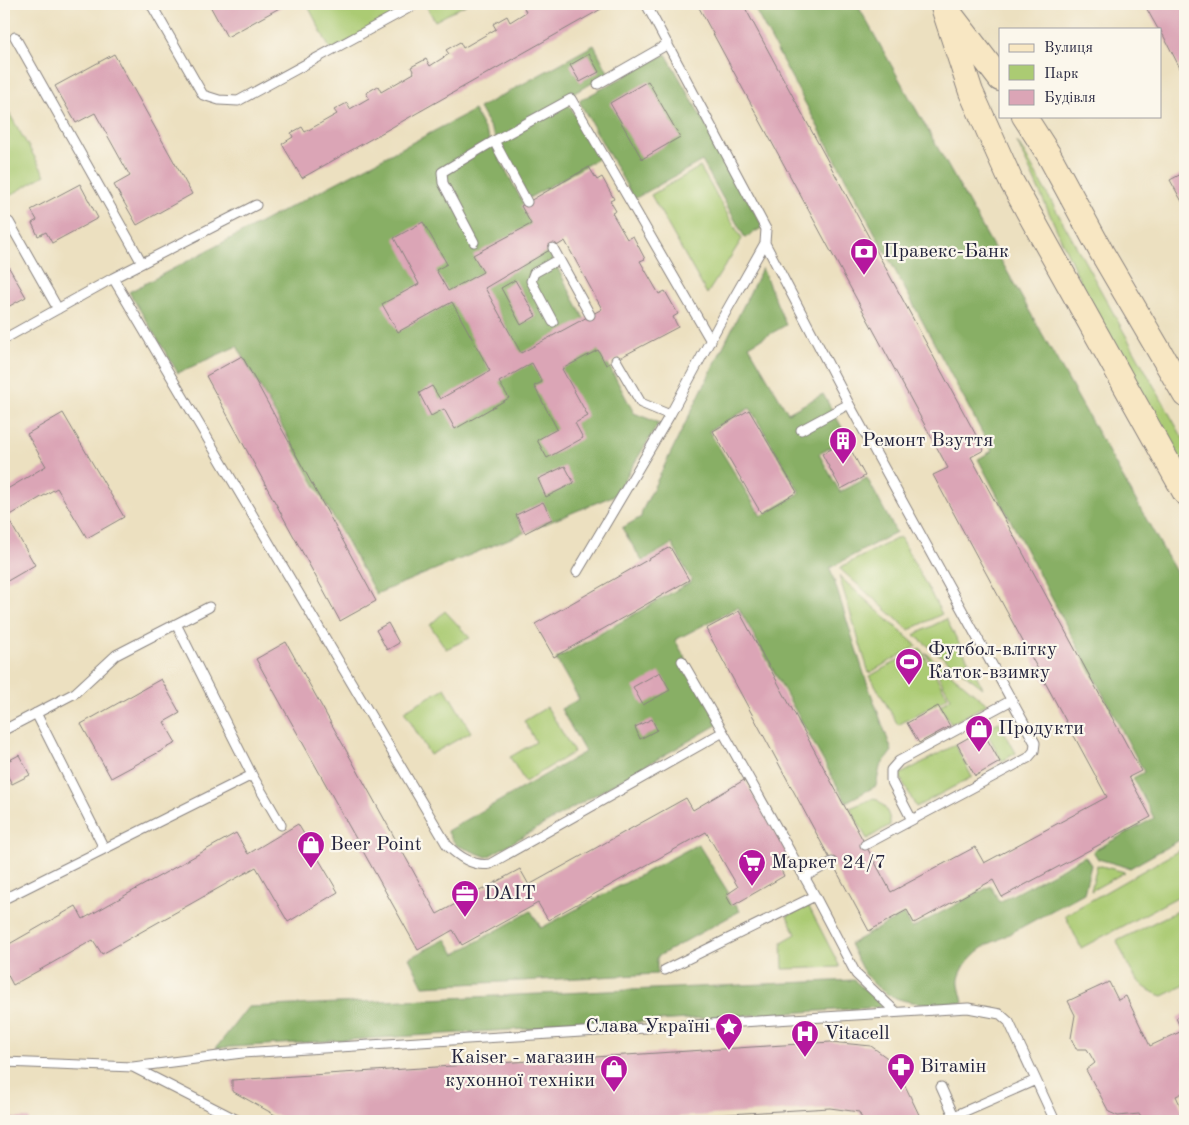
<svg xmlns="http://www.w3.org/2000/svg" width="1189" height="1125" font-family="'Old Standard TT',serif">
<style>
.green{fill:#abcb73;stroke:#667657}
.forest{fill:#88af65;stroke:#556850;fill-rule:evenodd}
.building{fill:#dba5b6;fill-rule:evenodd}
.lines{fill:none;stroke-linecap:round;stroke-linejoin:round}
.service-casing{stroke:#87817e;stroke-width:11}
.secondary-casing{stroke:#87817e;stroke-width:26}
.service{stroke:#fff;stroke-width:9}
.secondary{stroke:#f8e7c3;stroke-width:24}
.labels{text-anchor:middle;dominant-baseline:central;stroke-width:4.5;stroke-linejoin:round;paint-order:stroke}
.poi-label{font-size:20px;fill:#22223b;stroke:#fbf7ec;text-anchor:start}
</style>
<rect width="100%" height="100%" fill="#fbf7ec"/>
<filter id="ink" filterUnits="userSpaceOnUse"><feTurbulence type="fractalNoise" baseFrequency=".02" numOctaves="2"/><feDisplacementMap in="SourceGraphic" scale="10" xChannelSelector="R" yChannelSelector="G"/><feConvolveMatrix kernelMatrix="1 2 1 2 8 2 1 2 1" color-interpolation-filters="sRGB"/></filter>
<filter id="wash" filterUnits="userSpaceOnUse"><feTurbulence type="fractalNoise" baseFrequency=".0096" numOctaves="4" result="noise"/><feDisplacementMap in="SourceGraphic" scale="20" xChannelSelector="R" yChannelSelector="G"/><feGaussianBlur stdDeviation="1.12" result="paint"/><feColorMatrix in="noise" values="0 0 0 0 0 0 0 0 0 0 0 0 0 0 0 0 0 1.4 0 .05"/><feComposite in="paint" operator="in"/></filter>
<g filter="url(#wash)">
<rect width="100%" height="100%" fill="#ece0c0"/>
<path class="green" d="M 307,4 L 416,4 L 331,51 Z
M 425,4 L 467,4 L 435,21 Z
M 9,113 L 45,175 L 4,199 L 4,115 Z
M 1017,142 L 1025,154 L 1185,442 L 1185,469 L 1085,292 Z
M 700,167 L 742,239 L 707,294 L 651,195 Z
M 900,537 L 942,614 L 909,630 L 839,568 Z
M 839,576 L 917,646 L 869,673 Z
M 445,611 L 470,638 L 446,649 L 430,625 Z
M 946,619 L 983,688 L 914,635 Z
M 920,648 L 948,697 L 898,725 L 870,676 Z
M 925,652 L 987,704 L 951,724 L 940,705 L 951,698 Z
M 445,688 L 471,732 L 430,755 L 404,711 Z
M 547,707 L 574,752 L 525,782 L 510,757 L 536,742 L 524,721 Z
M 999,722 L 1016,753 L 1002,761 L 985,729 Z
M 955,745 L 972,777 L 916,807 L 899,775 Z
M 874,798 C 883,802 891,815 890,825 L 867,839 L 850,808 Z
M 1185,847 L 1185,893 L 1081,948 L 1065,915 Z
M 1097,865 L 1125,872 L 1091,891 Z
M 808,905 L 840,967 L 783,969 L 782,942 L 796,934 L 787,916 Z
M 1185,907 L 1185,985 L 1163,996 C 1134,988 1129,966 1117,941 Z"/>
<path class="forest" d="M 752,4 L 857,4 L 1185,588 L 1185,837 L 1130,868 L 1098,859 L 1093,851 L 1154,818 L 1133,778 L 1144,772 L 978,459 L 992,451 Z
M 594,45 L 609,74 L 565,98 L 599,158 L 529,198 L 479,108 Z
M 666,54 L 763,227 L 745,238 L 702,161 L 634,199 L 579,101 Z
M 474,110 L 634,413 L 659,423 L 615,495 L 376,594 L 237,346 L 178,373 L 129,292 Z
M 762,268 L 786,325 L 749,346 L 788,413 L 823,394 L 848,438 L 819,454 L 840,492 L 867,478 L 896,532 L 830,568 L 865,677 L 892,751 L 880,767 L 876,786 L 846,802 L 738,607 L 675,640 L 722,722 L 487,857 L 456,845 L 447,831 L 585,752 L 561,709 L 579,699 L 556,659 L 692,581 L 672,544 L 642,561 L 622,528 L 641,517 L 642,511 ZM 750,408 L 800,493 L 761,516 L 709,431 Z
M 698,844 L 740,911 L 657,957 L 657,974 L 423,986 L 409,958 L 446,939 L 455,954 L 531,911 L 541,928 Z
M 1085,856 L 1091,865 L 1084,893 L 998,940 C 981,946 964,960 959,979 C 958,986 962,996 963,1003 C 925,1003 892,1009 866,975 C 859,966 855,953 850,944 L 904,914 L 912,928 L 991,886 L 999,902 Z
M 854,980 L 884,1007 L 216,1048 L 248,1007 Z"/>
<g id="blocks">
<path class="building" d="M 209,4 L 282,4 L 283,6 L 227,37 Z
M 532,4 L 539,6 L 543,4 L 610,4 L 302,178 L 282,144 L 293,137 L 291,133 L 302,127 L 305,132 L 337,114 L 334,110 L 347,103 L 350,109 L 369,98 L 366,93 L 378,86 L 381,92 L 414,73 L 411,67 L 426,59 L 430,66 L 449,54 L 446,50 L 460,42 L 463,48 L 496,29 L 493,24 L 507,16 L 510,22 L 526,12 L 524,8 Z
M 697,4 L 743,4 L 984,450 L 971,457 L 1141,771 L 1129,777 L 1151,817 L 1002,897 L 993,880 L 914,923 L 907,910 L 869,931 L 706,629 L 739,611 L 891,892 L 975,847 L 984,863 L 1107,797 L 933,475 L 948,468 Z
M 1144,4 L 1185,4 L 1185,78 L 1160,29 L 1158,29 Z
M 114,54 L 192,194 L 137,225 L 114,185 L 130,176 L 95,113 L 76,123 L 55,86 Z
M 589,54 L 599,72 L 580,82 L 570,65 Z
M 648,81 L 680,137 L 642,159 L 610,103 Z
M 589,167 L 597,180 L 602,177 L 614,199 L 610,201 L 616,211 L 612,213 L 627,239 L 633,236 L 645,259 L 640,261 L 659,294 L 665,291 L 678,314 L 673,317 L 678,327 L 606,365 L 598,350 L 562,369 L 588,416 L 575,423 L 583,438 L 547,458 L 537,440 L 557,429 L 534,386 L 542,382 L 532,363 L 499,382 L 509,398 L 455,429 L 444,409 L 431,416 L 419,393 L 432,386 L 440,399 L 490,371 L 452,302 L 398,332 L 382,304 L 419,284 L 394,238 L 423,222 L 447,264 L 436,270 L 448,291 L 483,272 L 473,255 L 531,224 L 521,206 ZM 565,241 L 602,309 L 521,353 L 485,288 Z
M 1185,172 L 1185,207 L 1170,180 Z
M 80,184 L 98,218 L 52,243 L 46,232 L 38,236 L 32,223 L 37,220 L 31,210 Z
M 4,259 L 26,297 L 4,309 Z
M 515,280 L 536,316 L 521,325 L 501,288 Z
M 242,356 L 376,601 L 340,621 L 206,376 Z
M 749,410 L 797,492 L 761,513 L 713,431 Z
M 63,413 L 124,517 L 87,538 L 57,488 L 7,517 L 35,565 L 4,583 L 4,491 L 46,466 L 27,434 Z
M 846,441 L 865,476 L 841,489 L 822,454 Z
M 565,466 L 574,483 L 546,497 L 538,479 Z
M 543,502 L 552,519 L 525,533 L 516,515 Z
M 670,547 L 689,580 L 554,657 L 535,624 Z
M 388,623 L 399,643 L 387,650 L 376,630 Z
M 286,642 L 437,914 L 520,869 L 529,885 L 686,798 L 693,810 L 744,780 L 790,857 L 778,864 L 784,876 L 732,906 L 726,895 L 738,887 L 706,832 L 548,920 L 538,903 L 462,945 L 453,930 L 418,950 L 256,659 Z
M 660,672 L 670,690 L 643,705 L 633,687 Z
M 161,679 L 180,713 L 164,722 L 176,743 L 111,778 L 81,724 Z
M 938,706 L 950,726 L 919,743 L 907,723 Z
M 652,719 L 657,730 L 640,739 L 635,727 Z
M 982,730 L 1000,762 L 975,776 L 957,744 Z
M 19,755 L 30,775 L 12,784 L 4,769 L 4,763 Z
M 298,824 L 338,892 L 288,922 L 256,867 L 102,954 L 93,940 L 13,985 L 4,968 L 4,947 L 76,906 L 83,919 L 236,833 L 248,854 Z
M 1109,982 L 1118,1000 L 1126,996 L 1150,1046 L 1182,1031 L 1176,1018 L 1185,1013 L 1185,1092 L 1176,1096 L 1185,1116 L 1185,1121 L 1143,1121 L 1139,1114 L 1118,1116 L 1109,1112 L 1100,1095 L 1086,1070 L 1095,1063 L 1087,1049 L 1076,1049 L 1071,1038 L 1075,1015 L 1068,1001 Z
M 831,1042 L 871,1046 L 890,1060 L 900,1075 L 922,1121 L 863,1121 L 859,1112 L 830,1108 L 611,1121 L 286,1121 L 232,1091 L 232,1080 Z
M 4,1118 L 29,1118 L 29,1121 L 4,1121 Z"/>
</g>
</g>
<g filter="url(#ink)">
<use href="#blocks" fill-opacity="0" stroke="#87817e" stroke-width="1"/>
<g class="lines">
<defs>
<path id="service" d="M 151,4 L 203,95 L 219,100 L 238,101 L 416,4
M 646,4 L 766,229 L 765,243 L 849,404 L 1035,743 L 1034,751 L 1028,758 L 865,845
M 15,37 L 142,263
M 598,84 L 668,44
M 527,202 L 494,141 L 571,99 L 711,341
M 9,222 L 58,309
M 474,242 L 443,183 L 442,172 L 494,141
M 553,248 L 590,315
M 113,278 L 447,845 C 459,857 473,867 490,864 L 723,732 L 815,896 L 856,974 L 895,1011
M 553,322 L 531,281 L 534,273 L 559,259
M 4,339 L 113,278 L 256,205
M 616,360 L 641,403 L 670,415
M 801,430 L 849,404
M 577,572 L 670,415 L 723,317 L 765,243
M 176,624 L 252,775
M 682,661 L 723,732
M 36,713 L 104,848
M 4,730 L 75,693 L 116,655 L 209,607
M 912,820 L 891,780 L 891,770 L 899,761 L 1012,700
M 804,877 L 832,862
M 4,899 L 252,775 L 281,825
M 665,970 L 815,896
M 4,1062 L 133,1067 L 242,1053 L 968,1008 L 1000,1014 L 1009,1022 L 1055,1121
M 133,1067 L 239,1121
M 941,1087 L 954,1116 L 1036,1080"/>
<path id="secondary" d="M 942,4 L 971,92 L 1010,179 L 1185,493
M 951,15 L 1000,79
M 1024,116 L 1049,155 L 1102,253 L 1185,395"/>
</defs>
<use href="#service" class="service-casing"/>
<use href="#secondary" class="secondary-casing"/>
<use href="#service" class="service"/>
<use href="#secondary" class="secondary"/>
</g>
</g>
<defs>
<symbol id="bank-pin" viewBox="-11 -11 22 30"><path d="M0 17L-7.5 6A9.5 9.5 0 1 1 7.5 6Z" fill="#b5179e" stroke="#fbf7ec"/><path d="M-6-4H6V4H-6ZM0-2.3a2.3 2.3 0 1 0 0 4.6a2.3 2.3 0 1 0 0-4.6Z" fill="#fff"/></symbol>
<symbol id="building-pin" viewBox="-11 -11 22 30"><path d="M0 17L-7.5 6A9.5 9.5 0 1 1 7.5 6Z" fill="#b5179e" stroke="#fbf7ec"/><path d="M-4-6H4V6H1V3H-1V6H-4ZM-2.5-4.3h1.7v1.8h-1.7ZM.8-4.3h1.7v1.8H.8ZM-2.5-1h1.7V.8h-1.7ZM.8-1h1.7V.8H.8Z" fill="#fff"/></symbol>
<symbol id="stadium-pin" viewBox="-11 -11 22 30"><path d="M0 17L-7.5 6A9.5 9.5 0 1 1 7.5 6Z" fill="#b5179e" stroke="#fbf7ec"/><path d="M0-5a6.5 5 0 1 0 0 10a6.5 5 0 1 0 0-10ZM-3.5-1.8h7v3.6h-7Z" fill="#fff"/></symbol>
<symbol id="shop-pin" viewBox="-11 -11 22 30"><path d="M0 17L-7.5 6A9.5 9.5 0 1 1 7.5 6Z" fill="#b5179e" stroke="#fbf7ec"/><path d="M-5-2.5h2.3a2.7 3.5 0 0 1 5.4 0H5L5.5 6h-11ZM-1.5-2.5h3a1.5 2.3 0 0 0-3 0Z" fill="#fff"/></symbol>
<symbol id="supermarket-pin" viewBox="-11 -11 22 30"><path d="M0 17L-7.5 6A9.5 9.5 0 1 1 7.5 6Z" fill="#b5179e" stroke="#fbf7ec"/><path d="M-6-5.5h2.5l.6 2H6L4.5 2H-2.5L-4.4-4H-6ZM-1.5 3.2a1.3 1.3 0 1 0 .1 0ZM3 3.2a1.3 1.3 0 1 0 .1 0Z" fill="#fff"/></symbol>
<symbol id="office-pin" viewBox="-11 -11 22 30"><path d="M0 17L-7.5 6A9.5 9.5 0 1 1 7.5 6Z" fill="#b5179e" stroke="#fbf7ec"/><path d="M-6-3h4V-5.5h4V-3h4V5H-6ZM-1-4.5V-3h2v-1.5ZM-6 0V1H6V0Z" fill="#fff"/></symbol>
<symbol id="sight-pin" viewBox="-11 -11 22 30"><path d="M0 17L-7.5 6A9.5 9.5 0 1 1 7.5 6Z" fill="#b5179e" stroke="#fbf7ec"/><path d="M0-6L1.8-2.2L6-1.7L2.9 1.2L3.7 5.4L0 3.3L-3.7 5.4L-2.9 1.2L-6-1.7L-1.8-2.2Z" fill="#fff"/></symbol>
<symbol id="hospital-pin" viewBox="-11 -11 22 30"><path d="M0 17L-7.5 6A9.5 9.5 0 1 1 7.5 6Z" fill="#b5179e" stroke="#fbf7ec"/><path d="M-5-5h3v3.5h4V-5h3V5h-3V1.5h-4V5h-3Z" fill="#fff"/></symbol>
<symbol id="pharmacy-pin" viewBox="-11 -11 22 30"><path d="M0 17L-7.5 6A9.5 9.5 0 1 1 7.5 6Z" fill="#b5179e" stroke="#fbf7ec"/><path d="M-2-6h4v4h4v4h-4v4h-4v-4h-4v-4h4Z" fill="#fff"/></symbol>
</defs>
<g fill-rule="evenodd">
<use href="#bank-pin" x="848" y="236" width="32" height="43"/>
<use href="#building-pin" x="827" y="425" width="32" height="43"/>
<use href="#stadium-pin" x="893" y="646" width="32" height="43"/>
<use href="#shop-pin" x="963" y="713" width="32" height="43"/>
<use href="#shop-pin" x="295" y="829" width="32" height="43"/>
<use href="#supermarket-pin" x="736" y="847" width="32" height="43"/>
<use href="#office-pin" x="449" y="878" width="32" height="43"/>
<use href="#sight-pin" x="713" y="1011" width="32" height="43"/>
<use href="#hospital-pin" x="789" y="1018" width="32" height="43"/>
<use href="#pharmacy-pin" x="885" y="1051" width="32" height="43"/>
<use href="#shop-pin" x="598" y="1053" width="32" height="43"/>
</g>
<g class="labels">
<g class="poi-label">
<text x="883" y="252">Правекс-Банк</text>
<text x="862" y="441">Ремонт Взуття</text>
<text x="928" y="650">Футбол-влітку<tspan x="928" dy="23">Каток-взимку</tspan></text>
<text x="998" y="729">Продукти</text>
<text x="330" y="845">Beer Point</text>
<text x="771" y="863">Маркет 24/7</text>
<text x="484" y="894">DAIT</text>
<text x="710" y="1027" text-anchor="end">Слава Україні</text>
<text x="824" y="1034">Vitacell</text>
<text x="595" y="1058" text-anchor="end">Kaiser - магазин<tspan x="595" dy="23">кухонної техніки</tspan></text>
<text x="920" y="1067">Вітамін</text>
</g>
</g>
<rect width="1189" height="1125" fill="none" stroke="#fbf7ec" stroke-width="20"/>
<rect x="999" y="28" width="162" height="90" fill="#fbf7ec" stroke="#a4a2a5"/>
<rect x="1009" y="44" width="25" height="8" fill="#f8e7c3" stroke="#a4a2a5"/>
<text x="1044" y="52" font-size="15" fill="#22223b">Вулиця</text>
<rect x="1009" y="65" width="25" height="15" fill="#abcb73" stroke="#a4a2a5"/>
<text x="1044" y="78" font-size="15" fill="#22223b">Парк</text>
<rect x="1009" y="90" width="25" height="15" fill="#dba5b6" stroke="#a4a2a5"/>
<text x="1044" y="102" font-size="15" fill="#22223b">Будівля</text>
</svg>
